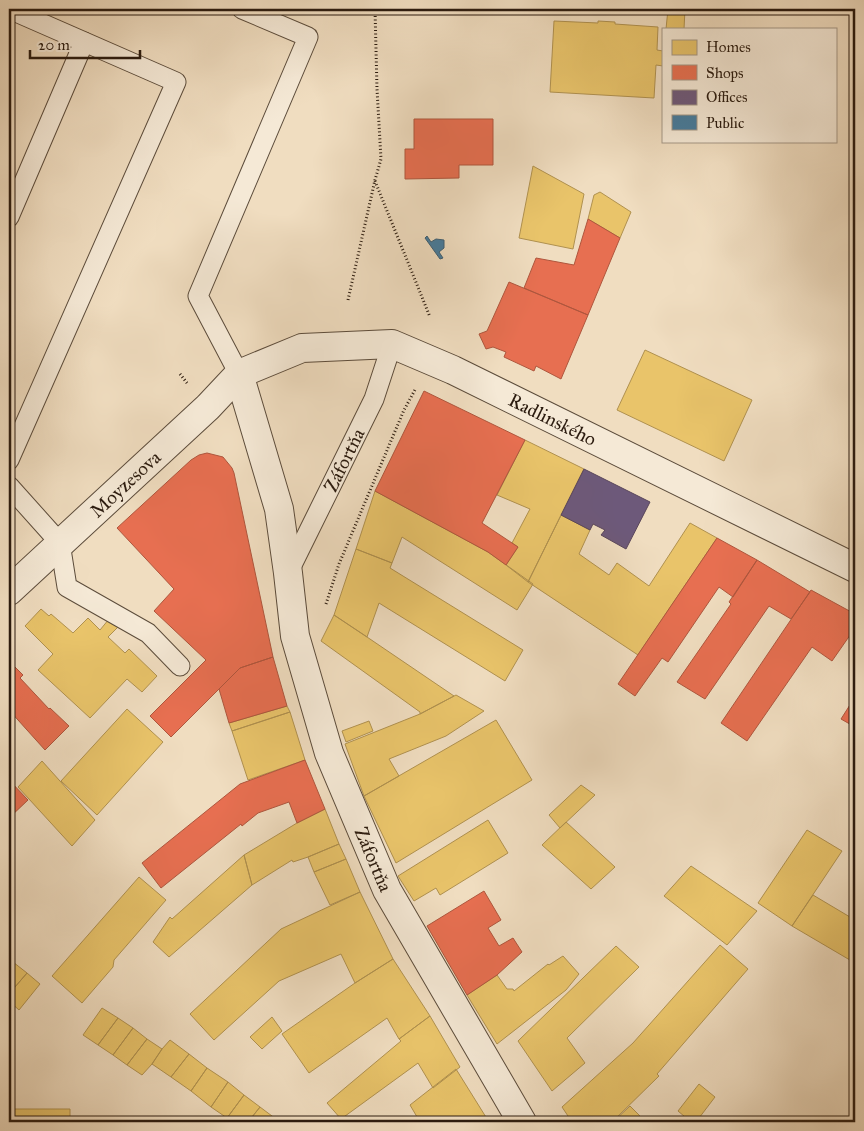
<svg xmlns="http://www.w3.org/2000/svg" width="864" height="1131" font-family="'IM FELL Great Primer',serif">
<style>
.homes{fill:#e9c46a;stroke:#b0914f}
.shops{fill:#e76f51;stroke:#af563d}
.offices{fill:#6d597a;stroke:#59465a}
.public{fill:#457b9d;stroke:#3d5e72}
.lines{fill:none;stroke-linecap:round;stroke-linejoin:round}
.lane-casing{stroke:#5c4c3b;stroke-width:21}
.street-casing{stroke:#5c4c3b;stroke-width:30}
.path{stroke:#2b1b0f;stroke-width:3;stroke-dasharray:1 2.5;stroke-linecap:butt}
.lane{stroke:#f5e9d6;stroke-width:19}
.street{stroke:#f5e9d6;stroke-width:28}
.labels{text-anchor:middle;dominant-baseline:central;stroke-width:5;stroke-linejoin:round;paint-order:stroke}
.street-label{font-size:19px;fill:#2b1b0f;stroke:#f5e9d6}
</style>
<rect width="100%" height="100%" fill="#f0ddc0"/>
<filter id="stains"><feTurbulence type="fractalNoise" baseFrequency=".004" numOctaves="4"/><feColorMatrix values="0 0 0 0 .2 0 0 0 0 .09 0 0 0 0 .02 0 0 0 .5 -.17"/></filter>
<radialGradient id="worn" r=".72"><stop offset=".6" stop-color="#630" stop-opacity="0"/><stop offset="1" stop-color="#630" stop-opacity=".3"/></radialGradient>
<path class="homes" d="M 668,9 L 685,9 L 684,29 L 666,29 Z
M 554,21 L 598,23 L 598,21 L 615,22 L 615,24 L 658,27 L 657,50 L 663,51 L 663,66 L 656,65 L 654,98 L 550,92 Z
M 533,166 L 584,194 L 573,249 L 519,238 Z
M 600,192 L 631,212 L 620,238 L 588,219 L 594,195 Z
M 645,350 L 752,400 L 724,461 L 617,410 Z
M 525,440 L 584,469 L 528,582 L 506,565 L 518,547 L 512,543 L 530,509 L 497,495 Z
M 375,491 L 488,552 L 533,584 L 517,610 L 402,537 L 392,563 L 356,549 Z
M 561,515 L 590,530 L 579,554 L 609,575 L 617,563 L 649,586 L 690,523 L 717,538 L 638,655 L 528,582 Z
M 356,549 L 392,563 L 390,568 L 523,650 L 505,681 L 379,603 L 367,637 L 334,615 Z
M 41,609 L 49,616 L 51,614 L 73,633 L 88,618 L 100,630 L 109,619 L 118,627 L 108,637 L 125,653 L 129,649 L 157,676 L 142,692 L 127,679 L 90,718 L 38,670 L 53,654 L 25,626 Z
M 334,615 L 367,637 L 454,696 L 420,714 L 420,712 L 321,641 Z
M 456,695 L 484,711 L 446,736 L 389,759 L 399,776 L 364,796 L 345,744 L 420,714 Z
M 287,706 L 290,712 L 232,731 L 229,723 Z
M 127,709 L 163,742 L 97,815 L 61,781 Z
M 290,712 L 305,760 L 248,780 L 232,731 Z
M 496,720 L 532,780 L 396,863 L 364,796 Z
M 369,721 L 373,731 L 346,742 L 342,731 Z
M 42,761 L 95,820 L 72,846 L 18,787 Z
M 581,785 L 595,795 L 560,828 L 549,815 Z
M 325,809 L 339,844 L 308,857 L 293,862 L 292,860 L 252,885 L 244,855 L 297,823 Z
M 488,820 L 508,853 L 440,895 L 436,888 L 414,901 L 398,876 Z
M 566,822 L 615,867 L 591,889 L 542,845 Z
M 807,830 L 842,851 L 792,926 L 758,903 Z
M 339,844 L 346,859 L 314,872 L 308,857 Z
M 244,855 L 252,885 L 169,957 L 153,942 L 170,917 L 172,919 Z
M 346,859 L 360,892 L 330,905 L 314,872 Z
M 691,866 L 757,911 L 727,945 L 664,896 Z
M 139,877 L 166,900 L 114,960 L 113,967 L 82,1003 L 52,976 Z
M 360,892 L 393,959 L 355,983 L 341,954 L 279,981 L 214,1040 L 190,1014 L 281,929 Z
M 813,895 L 855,920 L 855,963 L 792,926 Z
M 720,945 L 748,969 L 657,1074 L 659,1076 L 612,1122 L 572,1122 L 562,1107 L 633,1043 Z
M 616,946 L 639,967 L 567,1038 L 585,1063 L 552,1091 L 518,1041 Z
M 563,956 L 579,974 L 566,990 L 497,1044 L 467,995 L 497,975 L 507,989 L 513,989 L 514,991 L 548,964 L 549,965 Z
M 393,959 L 430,1016 L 399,1039 L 387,1018 L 309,1073 L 282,1034 L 355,983 Z
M 13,962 L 27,973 L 9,994 L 9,967 Z
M 27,973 L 40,984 L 19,1010 L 9,1001 L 9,994 Z
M 102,1008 L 118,1018 L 98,1045 L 83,1035 Z
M 430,1016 L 460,1067 L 433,1088 L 418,1063 L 341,1119 L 327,1103 L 401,1041 L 399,1039 Z
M 272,1017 L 282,1031 L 262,1049 L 250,1037 Z
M 118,1018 L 133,1028 L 113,1055 L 98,1045 Z
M 133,1028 L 147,1039 L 127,1065 L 113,1055 Z
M 147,1039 L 162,1049 L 152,1064 L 142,1075 L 127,1065 Z
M 170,1040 L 189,1054 L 171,1077 L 152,1064 L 162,1049 Z
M 189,1054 L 207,1068 L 191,1091 L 171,1077 Z
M 207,1068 L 228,1082 L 211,1107 L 191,1091 Z
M 456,1069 L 489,1122 L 420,1122 L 410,1105 Z
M 228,1082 L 244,1095 L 227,1118 L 211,1107 Z
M 699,1084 L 715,1097 L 696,1122 L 691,1122 L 678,1111 Z
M 244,1095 L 260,1107 L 248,1122 L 232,1122 L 227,1118 Z
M 630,1106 L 646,1122 L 612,1122 L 613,1122 Z
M 260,1107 L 276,1119 L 273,1122 L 248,1122 Z
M 9,1109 L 70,1109 L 70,1122 L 9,1122 Z"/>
<path class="shops" d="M 414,119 L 493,119 L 493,165 L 459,165 L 459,178 L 405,179 L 405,149 L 414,149 Z
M 588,219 L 620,238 L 588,315 L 524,288 L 536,258 L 574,265 Z
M 509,282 L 588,315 L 561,379 L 536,366 L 534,371 L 504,357 L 506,352 L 493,347 L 486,349 L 479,334 L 487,331 Z
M 424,391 L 525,440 L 482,523 L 518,547 L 506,565 L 488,552 L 375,491 Z
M 207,453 L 223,457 L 232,468 L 234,473 L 273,657 L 240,668 L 171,737 L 150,716 L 206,660 L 154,611 L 174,589 L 117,528 L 191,460 L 199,455 Z
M 717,538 L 757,560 L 733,597 L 719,587 L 668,662 L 662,658 L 635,696 L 618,684 Z
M 757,560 L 810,592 L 791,619 L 769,606 L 705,699 L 677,682 L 731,604 L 729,602 Z
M 811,590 L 855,614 L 855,628 L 832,661 L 812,647 L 747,741 L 721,723 Z
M 273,657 L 287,706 L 229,723 L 219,689 L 240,668 Z
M 9,661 L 23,675 L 20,678 L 49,709 L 50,708 L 69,726 L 45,750 L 9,710 Z
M 855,697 L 855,727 L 841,719 Z
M 305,760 L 325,809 L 297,823 L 289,802 L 258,813 L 242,826 L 241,824 L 161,888 L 142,863 L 240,784 Z
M 9,780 L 28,800 L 9,818 Z
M 484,891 L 501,920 L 488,928 L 499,946 L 513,938 L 522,952 L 497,975 L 467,995 L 427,926 Z"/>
<path class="offices" d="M 584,469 L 650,502 L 626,549 L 601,535 L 605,530 L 593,524 L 590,530 L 561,515 Z"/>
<path class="public" d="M 427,236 L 431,242 L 436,239 L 444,240 L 444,248 L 439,252 L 443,258 L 440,259 L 425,238 Z"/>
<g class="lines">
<defs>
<g id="lane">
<path d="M 9,217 L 84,42"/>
<path d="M 239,374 L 198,296 L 308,37 L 242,9"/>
<path d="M 9,460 L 176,82 L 9,9"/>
<path d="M 9,486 L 60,543 L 67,587 L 148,633 L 180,666"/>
<path id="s1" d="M 288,573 L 374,399 L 392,344"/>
</g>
<g id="street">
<path id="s2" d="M 239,374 L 279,509 L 288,573 L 295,636 L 329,753 L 387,890 L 522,1122"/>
<path id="s3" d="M 9,591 L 208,407 L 239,374 L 302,348 L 392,344 L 453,370 L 855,568"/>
</g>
</defs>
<use href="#lane" class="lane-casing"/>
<use href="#street" class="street-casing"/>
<path class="path" d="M 375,181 L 430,317
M 348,300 L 375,180 L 381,159 L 377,89 L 375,9
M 180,374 L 187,383
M 326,604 L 339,564 L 404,410 L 416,388"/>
<use href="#lane" class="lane"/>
<use href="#street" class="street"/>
</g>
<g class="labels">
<g class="street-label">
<text stroke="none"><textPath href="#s3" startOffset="652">Radlinského</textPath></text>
<text stroke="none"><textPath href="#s1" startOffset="126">Záfortňa</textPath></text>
<text stroke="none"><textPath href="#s3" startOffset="158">Moyzesova</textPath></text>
<text stroke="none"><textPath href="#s2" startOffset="506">Záfortňa</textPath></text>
</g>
</g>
<rect width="864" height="1131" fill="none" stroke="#f0ddc0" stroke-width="30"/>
<rect x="10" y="10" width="844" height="1111" fill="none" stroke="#2b1b0f" stroke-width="2.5"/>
<rect x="15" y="15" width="834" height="1101" fill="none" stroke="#2b1b0f"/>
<rect x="662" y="28" width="175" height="115" fill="#f5e9d6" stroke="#a49786"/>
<rect x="672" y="40" width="25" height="15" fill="#e9c46a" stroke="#a49786"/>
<text x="706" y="52" font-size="15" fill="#2b1b0f">Homes</text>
<rect x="672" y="65" width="25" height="15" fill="#e76f51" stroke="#a49786"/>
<text x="706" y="78" font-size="15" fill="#2b1b0f">Shops</text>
<rect x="672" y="90" width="25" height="15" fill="#6d597a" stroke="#a49786"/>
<text x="706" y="102" font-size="15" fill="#2b1b0f">Offices</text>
<rect x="672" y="115" width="25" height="15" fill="#457b9d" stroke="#a49786"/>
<text x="706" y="128" font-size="15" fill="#2b1b0f">Public</text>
<path d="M30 50v8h110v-8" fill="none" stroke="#2b1b0f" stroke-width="2.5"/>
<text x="38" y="50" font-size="15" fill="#2b1b0f" stroke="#f5e9d6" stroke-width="4" paint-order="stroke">20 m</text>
<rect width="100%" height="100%" filter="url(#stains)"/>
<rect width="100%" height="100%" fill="url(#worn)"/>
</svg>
